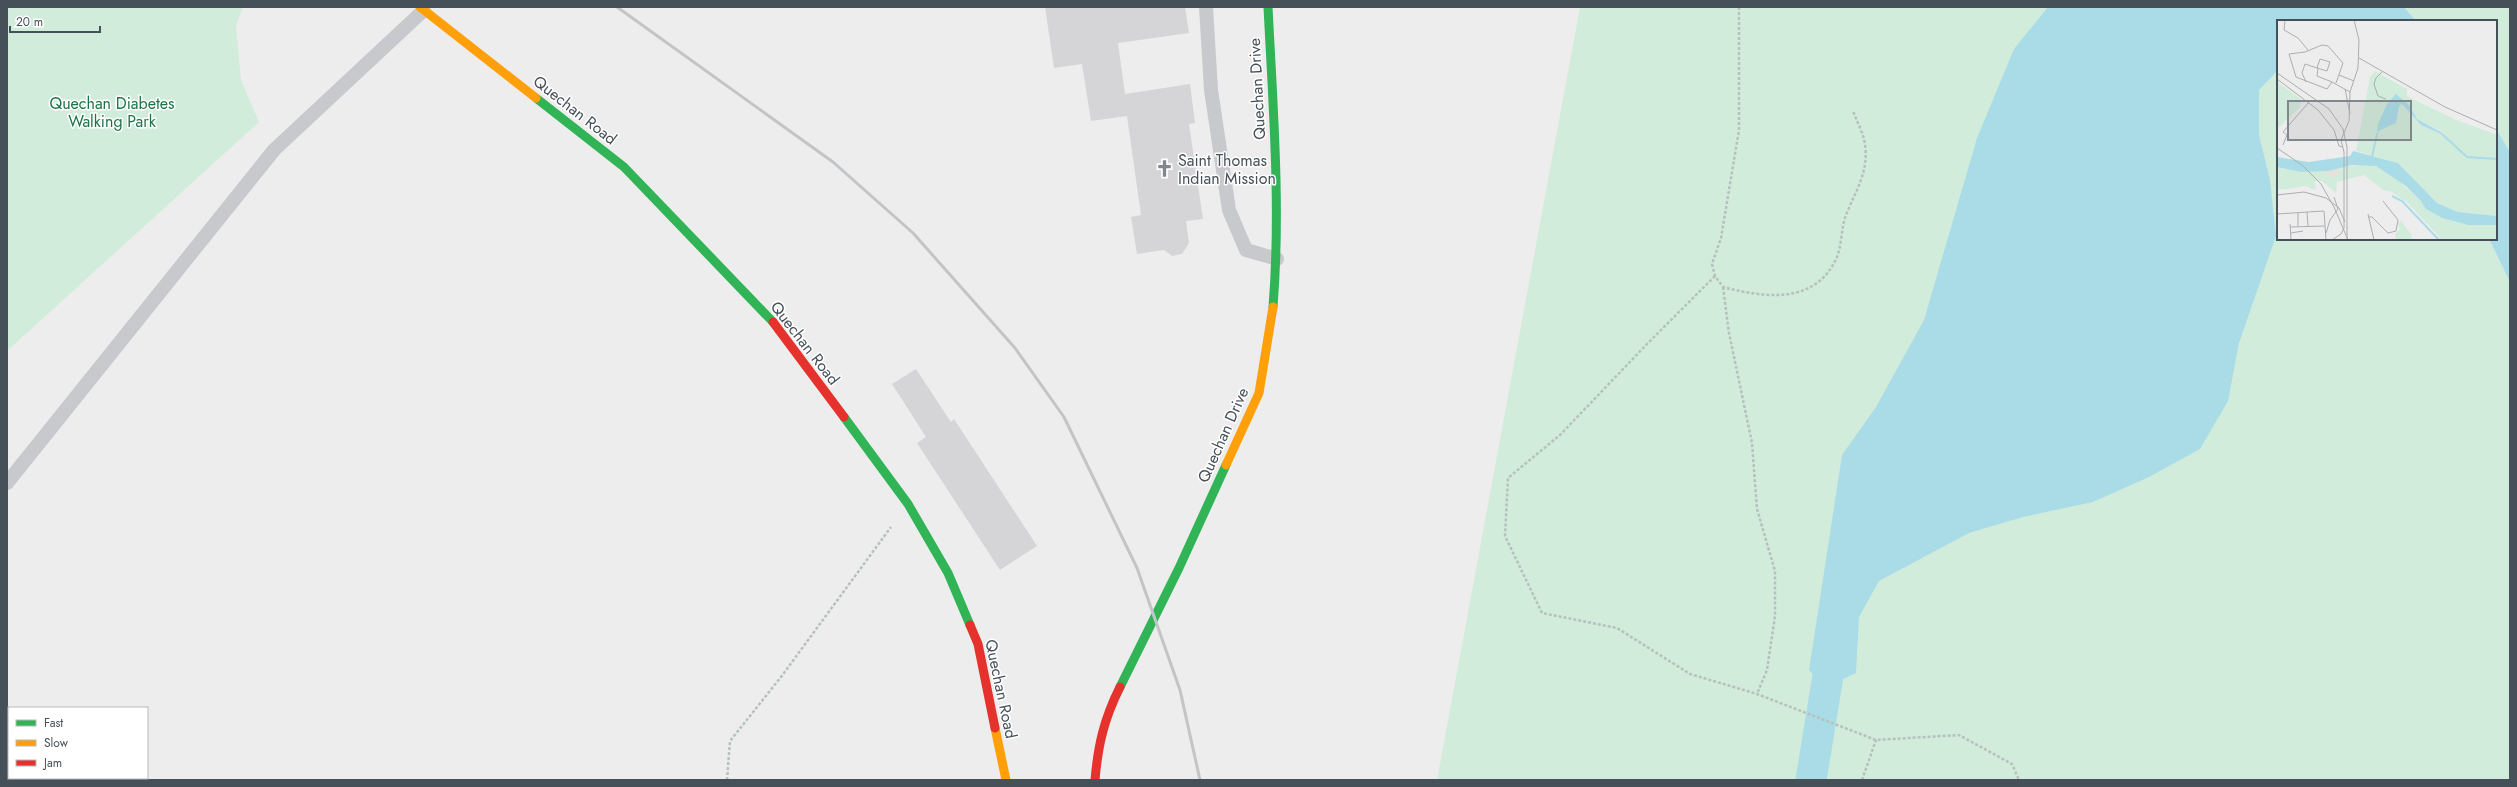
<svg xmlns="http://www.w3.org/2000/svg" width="2517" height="787" font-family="Jost,sans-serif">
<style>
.green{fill:#d2ecdb}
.water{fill:#a9dce7}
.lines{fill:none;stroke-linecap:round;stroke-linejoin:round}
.canal{stroke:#a9dce7;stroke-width:31}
.building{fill:#d5d5d7}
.path{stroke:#b6c1bd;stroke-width:2.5;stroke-dasharray:3 2;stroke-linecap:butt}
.lane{stroke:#c7c9cc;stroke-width:14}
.fast{stroke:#30b455;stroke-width:9}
.slow{stroke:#ff9f0a;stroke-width:9}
.jam{stroke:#e5322d;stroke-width:9}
.rail{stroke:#c2c4c6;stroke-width:3}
.labels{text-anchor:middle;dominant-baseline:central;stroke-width:3;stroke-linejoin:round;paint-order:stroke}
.street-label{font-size:16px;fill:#465058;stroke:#fff}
.park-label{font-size:16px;fill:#1c7346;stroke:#fff}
.poi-label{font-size:16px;fill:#465058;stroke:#fff;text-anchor:start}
.inset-river{fill:none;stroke:#a9dce7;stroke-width:2}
.inset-road{fill:none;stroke:#abaeb1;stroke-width:1}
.view{fill:#81878c;fill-opacity:0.15;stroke:#81878c;stroke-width:2}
.inset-edge{fill:none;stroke:#465058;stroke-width:2}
</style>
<rect width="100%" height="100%" fill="#eeeded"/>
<path class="green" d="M 7,7 L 243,7 L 236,25 L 241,80 L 259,122 L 7,351 Z
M 1580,7 L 2366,7 L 2278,21 L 2278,239 L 2489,239 L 2510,282 L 2510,780 L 1437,780 Z
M 2404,7 L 2510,7 L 2510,153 L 2496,129 L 2496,21 L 2416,21 Z"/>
<path class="water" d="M 2048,7 L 2404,7 L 2416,21 L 2278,21 L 2278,70 L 2259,90 L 2259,135 L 2270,180 L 2276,236 L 2239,343 L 2228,401 L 2200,449 L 2149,477 L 2093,502 L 2023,517 L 1969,533 L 1879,581 L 1859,617 L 1856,673 L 1826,687 L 1809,670 L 1842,455 L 1876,407 L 1924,320 L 1977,138 L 2014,49 Z
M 2496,129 L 2510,152 L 2510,282 L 2489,239 L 2496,239 Z"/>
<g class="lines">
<path class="canal" d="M 1811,780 L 1833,645"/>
</g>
<path class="building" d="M 1045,7 L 1185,7 L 1189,33 L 1118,43 L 1125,94 L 1190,84 L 1195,123 L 1189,124 L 1203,219 L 1186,221 L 1189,243 L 1182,254 L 1172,256 L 1164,250 L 1137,254 L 1131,217 L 1141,215 L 1127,116 L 1091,121 L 1082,64 L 1054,68 Z
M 916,369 L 951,422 L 954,419 L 1037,546 L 1000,570 L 917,443 L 926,437 L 892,384 Z"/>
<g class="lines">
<path class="path" d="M 1739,7 L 1739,130 L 1721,238 L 1712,264 L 1715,276 L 1723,287 C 1765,298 1816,305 1837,257 C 1842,244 1841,228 1846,215 C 1855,192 1869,172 1865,145 C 1864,134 1857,122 1853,111
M 1715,276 L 1648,343 L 1560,435 L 1508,478 L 1505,536 L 1542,613 L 1617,628 L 1690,674 L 1757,694 L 1876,740 L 1959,735 L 2012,764 L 2019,780
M 1723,287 L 1729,333 L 1752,443 L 1757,509 L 1775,571 L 1775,616 L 1767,670 L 1757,694
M 727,780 L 730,741 L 781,677 L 891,527
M 1862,780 L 1876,740"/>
<path class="lane" d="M 1206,7 L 1211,90 L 1229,210 L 1246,250 L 1277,259
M 7,483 L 274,150 L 424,10"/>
<path class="fast" d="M 1268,7 C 1273,107 1281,207 1273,307
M 536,98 L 624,167 L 773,322
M 844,417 L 908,504 L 948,573 L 970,625
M 1120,687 L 1179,568 L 1226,465"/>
<path class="slow" d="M 420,7 L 536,98
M 1226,465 L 1259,393 L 1273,307
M 995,728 L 1006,780"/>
<path class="jam" d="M 773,322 L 844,417
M 970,625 L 978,644 L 995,728
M 1095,780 C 1098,745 1104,719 1120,687"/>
<path class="rail" d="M 617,7 L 833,162 L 913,233 L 1015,348 L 1064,417 L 1137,568 L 1180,690 L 1200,780"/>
</g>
<defs>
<symbol id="church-bare" viewBox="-9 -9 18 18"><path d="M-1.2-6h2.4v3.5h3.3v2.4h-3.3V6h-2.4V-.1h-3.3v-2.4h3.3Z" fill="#81878c" stroke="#fff" stroke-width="2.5" paint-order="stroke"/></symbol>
</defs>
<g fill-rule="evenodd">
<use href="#church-bare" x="1152" y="156" width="25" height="25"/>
</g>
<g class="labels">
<g class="street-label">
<text transform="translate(1257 89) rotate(-93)">Quechan Drive</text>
<text transform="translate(575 110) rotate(38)">Quechan Road</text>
<text transform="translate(805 343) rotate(52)">Quechan Road</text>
<text transform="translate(1223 435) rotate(-66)">Quechan Drive</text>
<text transform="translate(1001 689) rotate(78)">Quechan Road</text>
</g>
<g class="park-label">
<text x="112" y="103">Quechan Diabetes<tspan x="112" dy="18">Walking Park</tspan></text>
</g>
<g class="poi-label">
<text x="1178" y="160">Saint Thomas<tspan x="1178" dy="18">Indian Mission</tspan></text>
</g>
</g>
<g transform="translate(2277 20)">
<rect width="220" height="220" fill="#eeeded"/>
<path d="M 98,51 L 130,69 L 130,76 L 177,99 L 220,115 L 220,196 L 181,192 L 160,183 L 121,143 L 79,131 L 93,57 ZM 127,80 L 140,99 L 166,112 L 166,115 L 144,105 L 134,95 L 127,84 ZM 0,62 L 24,79 L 23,87 L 0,109 ZM 92,144 L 107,149 L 118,157 L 143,180 L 149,189 L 165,198 L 191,205 L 220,205 L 220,220 L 165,220 L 132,184 L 115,172 L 106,170 L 87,155 L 60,162 L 59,173 L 45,161 L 38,161 L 39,169 L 37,170 L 29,166 L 5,170 L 0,168 L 0,147 L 24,152 ZM 124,201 L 135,215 L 134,220 L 119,220 L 118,214 L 123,209 L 121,203 Z" fill="#d2ecdb" fill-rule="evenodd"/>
<path d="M 61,147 L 62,154 L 56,158 L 50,155 L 47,151 Z" fill="#e5e2dc"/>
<path d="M 119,74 L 132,85 L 140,99 L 166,113 L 166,115 L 144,105 L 125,84 L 122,86 L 119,103 L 103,110 L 100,115 L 101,104 L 110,84 ZM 76,131 L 121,143 L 160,183 L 181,192 L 220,196 L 220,205 L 191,205 L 165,198 L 149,189 L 143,180 L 129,166 L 99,146 L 75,145 L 51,151 L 24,152 L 0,147 L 0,137 L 32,142 L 73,136 Z" fill="#a9dce7"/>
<path class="inset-river" d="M 165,114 L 190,137 L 220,139M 95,137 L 100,114M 115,176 L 125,181 L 162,220"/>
<path class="inset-road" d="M 8,0 L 7,10 L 21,18 L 31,30M 82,38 L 168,87 L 220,110M 43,39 L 53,42 L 50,51 L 40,48 ZM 41,48 L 40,56 L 55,62M 106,51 L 99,58 L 97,64 L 101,76 L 109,79M 0,53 L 52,89 L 66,109 L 70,127 L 70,220M 62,55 L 77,61M 0,59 L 41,90 L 57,110 L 62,126 L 66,127M 29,62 L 25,53 L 28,44 L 40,48M 59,63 L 66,43 L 51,26 L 45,25 L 28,32 L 12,34 L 19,57 L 50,69 L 55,62 L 73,72M 68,69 L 73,94M 6,125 L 10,115 L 6,112 L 32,82M 0,128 L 25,145 L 44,164 L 57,187 L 71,220M 0,175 L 27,172 L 49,178 L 62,188 L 68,202M 30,192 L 31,206M 21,193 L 21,206M 0,194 L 47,191 L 49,220M 91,194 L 97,220M 91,197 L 95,197 L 111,213 L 119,211 L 121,200 L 106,181M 13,204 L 14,220M 13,207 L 48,206M 14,213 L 26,211M 49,213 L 53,200 L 61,189 L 57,177M 55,220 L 64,214 L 67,208 L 67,132 L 64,120 L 72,101 L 73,72 L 81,48 L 82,20 L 77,0"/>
<path class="view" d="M 11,81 L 134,81 L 134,120 L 11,120 Z"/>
<rect width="220" height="220" class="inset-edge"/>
</g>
<rect width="2517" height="787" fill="none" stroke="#465058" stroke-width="16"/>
<rect x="8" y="707" width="140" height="72" fill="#ffffff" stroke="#b5b9bc"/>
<rect x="16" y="720" width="20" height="6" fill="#30b455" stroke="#b5b9bc"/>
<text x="44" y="727" font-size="12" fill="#465058">Fast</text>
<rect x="16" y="740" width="20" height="6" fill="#ff9f0a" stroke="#b5b9bc"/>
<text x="44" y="747" font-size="12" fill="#465058">Slow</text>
<rect x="16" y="760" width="20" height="6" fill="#e5322d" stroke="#b5b9bc"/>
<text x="44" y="767" font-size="12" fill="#465058">Jam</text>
<path d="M10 26v6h90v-6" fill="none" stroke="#465058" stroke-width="2"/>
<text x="16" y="26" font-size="12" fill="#465058" stroke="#ffffff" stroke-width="3" paint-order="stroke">20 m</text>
</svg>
